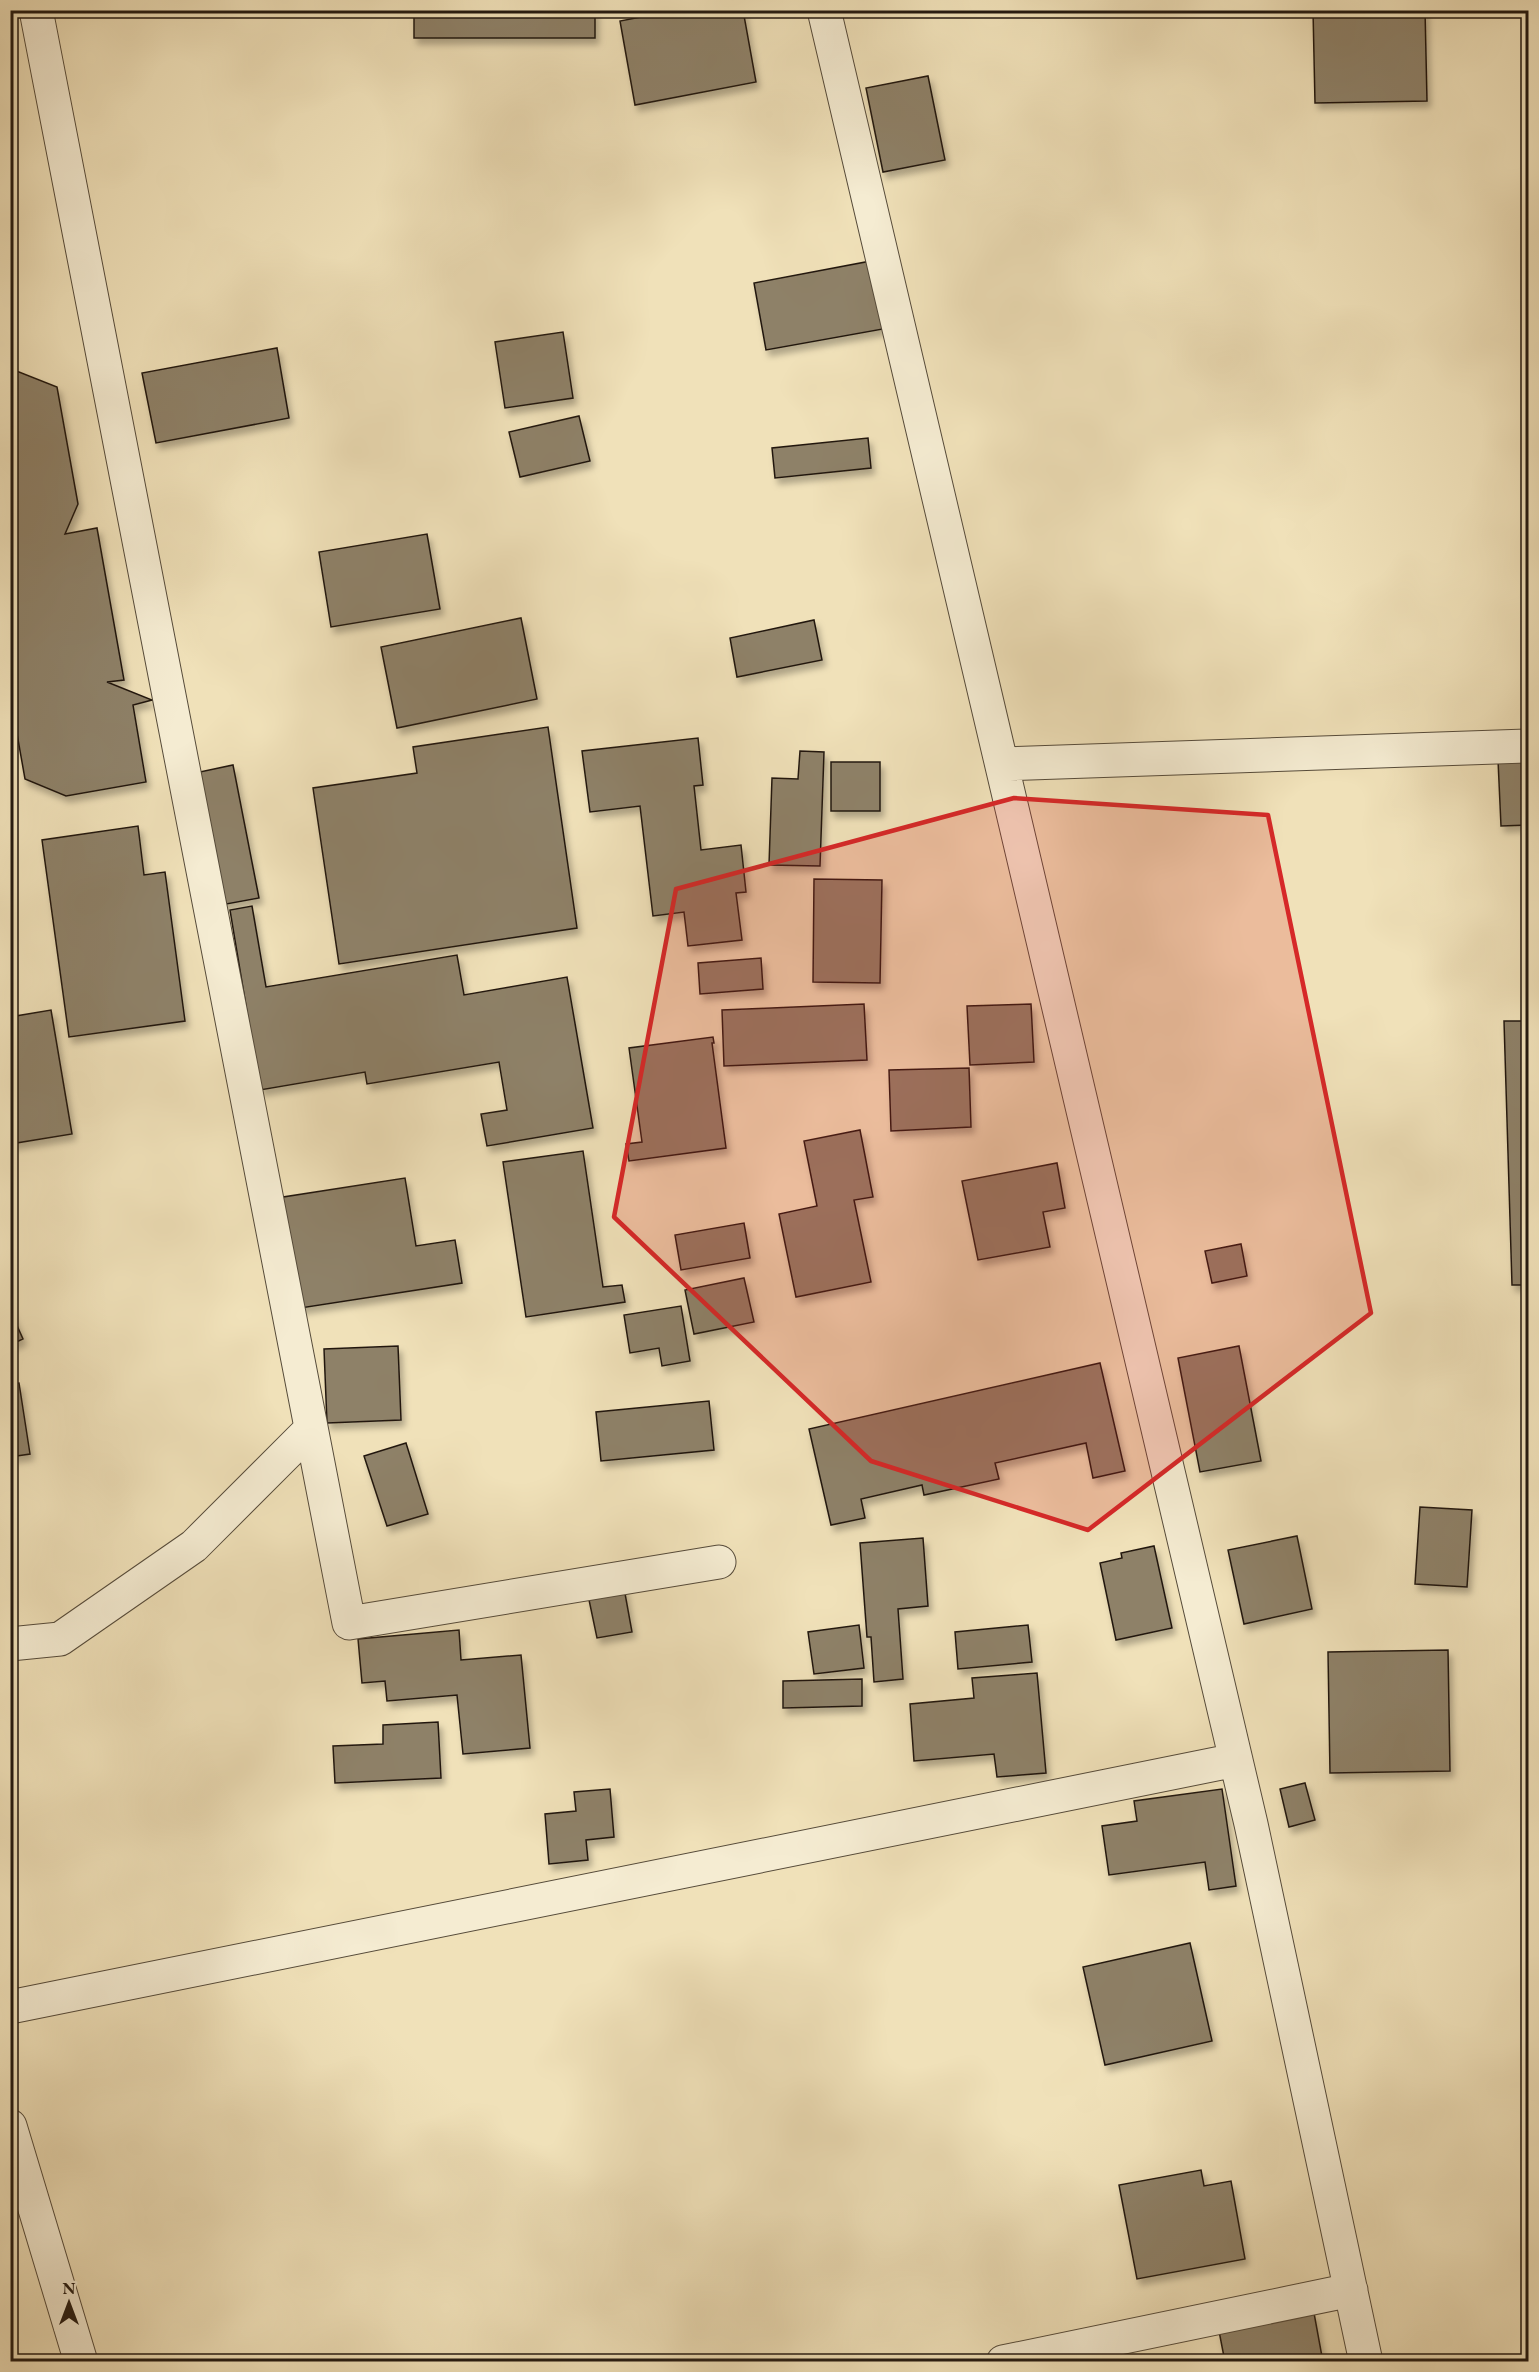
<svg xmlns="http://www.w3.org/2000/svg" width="1539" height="2372" font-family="'EB Garamond',serif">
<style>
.building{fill:#8e8168;stroke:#231910;stroke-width:1.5;filter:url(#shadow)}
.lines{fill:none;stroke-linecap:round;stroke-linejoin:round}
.minor-casing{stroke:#564b3a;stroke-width:35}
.minor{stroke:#f5ecd2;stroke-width:33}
.marked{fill:#d62828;fill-opacity:0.2;stroke:#d62828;stroke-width:4.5;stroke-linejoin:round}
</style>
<defs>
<filter id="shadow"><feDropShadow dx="3.5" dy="6" stdDeviation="3" flood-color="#0004"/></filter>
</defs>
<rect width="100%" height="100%" fill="#f0e1b9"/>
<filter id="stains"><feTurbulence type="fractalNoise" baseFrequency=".00333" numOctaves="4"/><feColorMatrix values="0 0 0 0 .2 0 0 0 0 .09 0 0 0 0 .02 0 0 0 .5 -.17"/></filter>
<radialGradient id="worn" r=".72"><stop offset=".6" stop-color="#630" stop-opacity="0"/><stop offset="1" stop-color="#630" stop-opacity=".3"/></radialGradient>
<path class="building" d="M 414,10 L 595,10 L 595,38 L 414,38 Z
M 677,10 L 743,10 L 756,82 L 635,105 L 620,21 Z
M 1313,10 L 1425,10 L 1427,101 L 1315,103 Z
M 928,76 L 945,160 L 883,172 L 866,88 Z
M 871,261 L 883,329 L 766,350 L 754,283 Z
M 563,332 L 573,398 L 505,408 L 495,342 Z
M 277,348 L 289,418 L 156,443 L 142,373 Z
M 10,370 L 14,370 L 57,387 L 78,504 L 65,534 L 97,528 L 124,680 L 107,682 L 152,700 L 133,705 L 146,782 L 66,796 L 25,779 L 16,728 L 10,729 Z
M 579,416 L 590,461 L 520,477 L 509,432 Z
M 868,438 L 871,468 L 775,478 L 772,448 Z
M 427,534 L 440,609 L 331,627 L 319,552 Z
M 521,618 L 537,699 L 397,728 L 381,647 Z
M 814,620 L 822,660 L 737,677 L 730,638 Z
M 548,727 L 577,928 L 339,964 L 313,788 L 417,773 L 413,747 Z
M 698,738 L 703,785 L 694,786 L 701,850 L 741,845 L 746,892 L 736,893 L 742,940 L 688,946 L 684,912 L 653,916 L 640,806 L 590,812 L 582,751 Z
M 800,751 L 824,752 L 820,866 L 769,865 L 772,778 L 798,779 Z
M 1528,759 L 1528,825 L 1501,826 L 1498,760 Z
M 831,762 L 880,762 L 880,811 L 831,811 Z
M 233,765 L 259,898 L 221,905 L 195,773 Z
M 138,826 L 144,875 L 165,872 L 185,1021 L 69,1037 L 42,840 Z
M 814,879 L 882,880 L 880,983 L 813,982 Z
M 252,906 L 266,987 L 457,955 L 464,995 L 567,977 L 593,1128 L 487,1146 L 481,1114 L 507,1110 L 499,1062 L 367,1084 L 365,1072 L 260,1090 L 230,910 Z
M 761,958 L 763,989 L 700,994 L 698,963 Z
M 864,1004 L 867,1060 L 724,1066 L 722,1010 Z
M 1031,1004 L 1034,1062 L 970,1065 L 967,1006 Z
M 51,1010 L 72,1134 L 10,1144 L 10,1017 Z
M 1504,1021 L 1528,1021 L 1528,1285 L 1512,1285 Z
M 713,1037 L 714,1043 L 712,1043 L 726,1148 L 629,1161 L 626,1144 L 642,1142 L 629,1048 Z
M 969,1068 L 971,1127 L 891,1131 L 889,1070 Z
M 860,1130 L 873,1197 L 854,1200 L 871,1282 L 796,1297 L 779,1214 L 817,1206 L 804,1141 Z
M 583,1151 L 603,1287 L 622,1285 L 625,1302 L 526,1317 L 503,1162 Z
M 1057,1163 L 1065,1208 L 1043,1212 L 1050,1247 L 978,1260 L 962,1181 Z
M 405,1178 L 416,1246 L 455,1240 L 462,1283 L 294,1309 L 277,1198 Z
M 744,1223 L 750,1258 L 681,1270 L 675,1235 Z
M 1241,1244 L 1247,1276 L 1212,1283 L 1205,1251 Z
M 744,1278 L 754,1322 L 694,1334 L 685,1290 Z
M 681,1306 L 690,1361 L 662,1366 L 659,1348 L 630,1353 L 624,1315 Z
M 10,1310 L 23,1339 L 10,1345 Z
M 398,1346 L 401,1420 L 327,1423 L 324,1349 Z
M 1239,1346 L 1261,1461 L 1200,1472 L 1178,1358 Z
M 1100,1363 L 1125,1471 L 1093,1478 L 1086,1443 L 995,1463 L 999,1479 L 924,1495 L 922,1485 L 861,1499 L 865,1518 L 831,1525 L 809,1429 Z
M 19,1383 L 30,1454 L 10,1457 L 10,1384 Z
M 709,1401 L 714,1450 L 601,1461 L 596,1412 Z
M 406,1443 L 428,1514 L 387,1526 L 364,1456 Z
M 1420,1507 L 1472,1510 L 1467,1587 L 1415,1584 Z
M 1297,1536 L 1312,1609 L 1244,1624 L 1228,1550 Z
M 923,1538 L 928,1606 L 898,1609 L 903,1679 L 874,1682 L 871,1637 L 867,1637 L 860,1543 Z
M 1154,1546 L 1172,1628 L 1116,1640 L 1100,1563 L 1122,1558 L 1121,1553 Z
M 624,1588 L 632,1632 L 597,1638 L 588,1595 Z
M 859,1625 L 864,1668 L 814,1674 L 808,1632 Z
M 1028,1625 L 1032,1662 L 958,1669 L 955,1632 Z
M 459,1630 L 461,1660 L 521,1655 L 530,1748 L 463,1754 L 457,1695 L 387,1701 L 385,1681 L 362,1683 L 358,1639 Z
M 1448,1650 L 1450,1771 L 1330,1773 L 1328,1652 Z
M 1037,1673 L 1046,1773 L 997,1777 L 994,1754 L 914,1761 L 910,1704 L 974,1698 L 972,1678 Z
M 862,1679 L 862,1706 L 783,1708 L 783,1681 Z
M 438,1722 L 441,1778 L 335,1783 L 333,1746 L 383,1744 L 383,1725 Z
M 1305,1783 L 1315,1820 L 1289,1827 L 1280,1789 Z
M 610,1789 L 614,1837 L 586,1840 L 588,1860 L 549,1864 L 545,1814 L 576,1811 L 574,1792 Z
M 1222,1789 L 1236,1886 L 1209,1890 L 1205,1862 L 1109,1875 L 1102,1826 L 1137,1821 L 1134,1801 Z
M 1190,1943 L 1212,2041 L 1105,2065 L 1083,1967 Z
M 1201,2170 L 1204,2186 L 1231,2181 L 1245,2259 L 1137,2279 L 1119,2185 Z
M 1314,2313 L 1323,2362 L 1225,2362 L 1219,2331 Z"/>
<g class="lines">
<defs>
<path id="minor" d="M 36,10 L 349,1623 L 719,1562
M 824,10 L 1251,1824 L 1366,2362
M 1002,764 L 1528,746
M 10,1644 L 60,1639 L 194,1546 L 311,1429
M 10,2007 L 1236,1760
M 10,2126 L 81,2362
M 1003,2362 L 1351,2290"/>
</defs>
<use href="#minor" class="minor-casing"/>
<use href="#minor" class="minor"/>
</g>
<path class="marked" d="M 1014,798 L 1268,815 L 1371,1313 L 1088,1530 L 871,1461 L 614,1217 L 676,889 Z"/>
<rect width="1539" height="2372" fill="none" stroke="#f0e1b9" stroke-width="36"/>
<rect x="12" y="12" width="1515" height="2348" fill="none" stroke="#231910" stroke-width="3"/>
<rect x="18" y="18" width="1503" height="2336" fill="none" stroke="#231910" stroke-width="1.5"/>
<g transform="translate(69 2303)" stroke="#f5ecd2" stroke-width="4.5" paint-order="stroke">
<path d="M0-4.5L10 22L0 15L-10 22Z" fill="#231910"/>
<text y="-9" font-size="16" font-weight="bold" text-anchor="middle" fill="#231910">N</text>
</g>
<rect width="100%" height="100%" filter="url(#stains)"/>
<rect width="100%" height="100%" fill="url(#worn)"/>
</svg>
